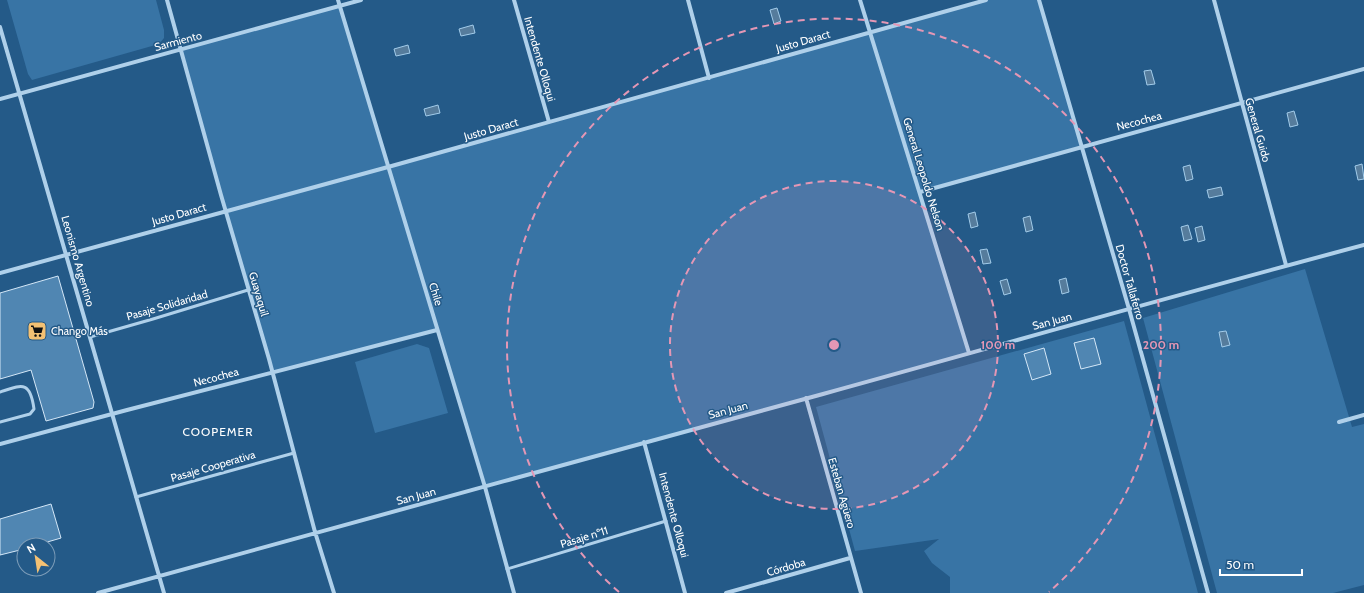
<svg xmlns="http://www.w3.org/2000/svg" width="1364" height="593" font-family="Cabin,sans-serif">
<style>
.green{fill:#3874a5}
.water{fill:#567c9c;stroke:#a3ccea}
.building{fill:#5086b2;stroke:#d4e7f7}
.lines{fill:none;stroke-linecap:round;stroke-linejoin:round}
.lane{stroke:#afd0ea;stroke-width:3}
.street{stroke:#afd0ea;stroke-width:4}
.ring{fill:none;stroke:#e497b5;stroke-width:2;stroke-dasharray:7 5}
.labels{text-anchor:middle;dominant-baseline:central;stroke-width:3;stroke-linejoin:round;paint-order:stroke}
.street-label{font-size:11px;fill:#fff;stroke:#245a88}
.poi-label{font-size:11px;fill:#fff;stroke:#245a88;text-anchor:start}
.neighbourhood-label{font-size:12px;letter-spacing:1px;fill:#fff;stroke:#245a88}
.centre{fill:#e497b5;stroke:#245a88;stroke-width:2}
.ring-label{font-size:12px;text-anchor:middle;font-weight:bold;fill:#e497b5;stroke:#245a88;stroke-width:3;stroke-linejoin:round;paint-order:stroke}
</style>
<rect width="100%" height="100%" fill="#245a88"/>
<path class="green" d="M 7,0 L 156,0 L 164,30 L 164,38 L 159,44 L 32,80 L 28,74 Z
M 986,0 L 1039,0 L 1081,147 L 920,192 L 969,353 L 485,487 L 437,330 L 272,372 L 180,49 L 340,6 L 388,167 Z
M 1305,269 L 1352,427 L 1364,424 L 1364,585 L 1333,593 L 1217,593 L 1143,318 Z
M 1124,321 L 1198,593 L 950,593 L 950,577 L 932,563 L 924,551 L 939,539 L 855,551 L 816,407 Z
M 417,344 L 429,348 L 448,413 L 375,433 L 355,362 Z"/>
<path class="water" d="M 777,8 L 781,21 L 774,24 L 770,10 Z
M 473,25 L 475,33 L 461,36 L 459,29 Z
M 408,45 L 410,53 L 396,56 L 394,49 Z
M 1151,70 L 1155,84 L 1147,85 L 1144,71 Z
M 438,105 L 440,113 L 426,116 L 424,109 Z
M 1294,111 L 1298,125 L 1290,127 L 1287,113 Z
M 1362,164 L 1364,179 L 1358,180 L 1355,166 Z
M 1190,165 L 1193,179 L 1186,181 L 1183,167 Z
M 1221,187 L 1223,195 L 1209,198 L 1207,190 Z
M 975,212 L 978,226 L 971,228 L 968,214 Z
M 1030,216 L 1033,230 L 1026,232 L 1023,218 Z
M 1188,225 L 1192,239 L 1184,241 L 1181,227 Z
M 1202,226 L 1205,240 L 1198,242 L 1195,228 Z
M 987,249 L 991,263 L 983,264 L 980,250 Z
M 1066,278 L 1069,292 L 1062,294 L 1059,280 Z
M 1007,279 L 1011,293 L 1004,295 L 1000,281 Z
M 1226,331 L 1230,345 L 1222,347 L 1219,332 Z"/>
<path class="building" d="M 58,276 L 94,402 L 93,408 L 46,421 L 31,370 L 0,379 L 0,293 Z
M 1094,338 L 1101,364 L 1081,369 L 1074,343 Z
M 1044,348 L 1051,374 L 1032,380 L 1024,354 Z
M 51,504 L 61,538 L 37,545 L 24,545 L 24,549 L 0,555 L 0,519 Z"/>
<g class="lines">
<path class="lane" d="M 90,337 L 153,319 L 248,290
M 0,392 C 22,385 30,380 34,409 L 30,414 L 0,422
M 136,497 L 294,453
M 507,569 L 666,521"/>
<path class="street" d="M 167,0 L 221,195 L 269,359 L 315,532 L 334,593
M 338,0 L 485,487 L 514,593
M 514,0 L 549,122
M 688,0 L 709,78
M 860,0 L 969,353
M 1039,0 L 1129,309 L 1208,593
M 1214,0 L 1286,265
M 0,27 L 164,593
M 0,99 L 361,0
M 920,192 L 1364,69
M 0,273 L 388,167 L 986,0
M 806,398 L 861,593
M 1339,422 L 1364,415
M 644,442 L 685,593
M 0,444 L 127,410 L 437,330
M 98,593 C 340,526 581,460 823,394 C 1004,344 1183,293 1364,245
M 726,593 L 850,558"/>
</g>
<circle cx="834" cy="345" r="164" fill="#e497b5" fill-opacity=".12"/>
<g class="ring">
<circle cx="834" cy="345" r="164"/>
<path d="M619 592A327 327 0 1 1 1049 592"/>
</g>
<defs>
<symbol id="supermarket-square" viewBox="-11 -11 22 22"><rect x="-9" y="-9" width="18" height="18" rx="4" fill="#f4c173" stroke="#245a88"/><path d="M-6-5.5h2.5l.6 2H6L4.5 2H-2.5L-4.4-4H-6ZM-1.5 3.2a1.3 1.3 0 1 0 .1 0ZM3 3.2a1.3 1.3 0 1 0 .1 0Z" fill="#111"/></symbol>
</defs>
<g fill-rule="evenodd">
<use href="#supermarket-square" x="26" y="320" width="22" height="22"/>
</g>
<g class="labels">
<g class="street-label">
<text transform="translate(178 41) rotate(-15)">Sarmiento</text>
<text transform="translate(803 41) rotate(-16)">Justo Daract</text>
<text transform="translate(540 59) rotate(74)">Intendente Olloqui</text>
<text transform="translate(1139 121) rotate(-15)">Necochea</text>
<text transform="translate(491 129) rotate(-16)">Justo Daract</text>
<text transform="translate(1258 130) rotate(74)">General Guido</text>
<text transform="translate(924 174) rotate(73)">General Leopoldo Nelson</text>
<text transform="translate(179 214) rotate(-16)">Justo Daract</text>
<text transform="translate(78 261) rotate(74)">Leonismo Argentino</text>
<text transform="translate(1130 282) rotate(74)">Doctor Tallaferro</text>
<text transform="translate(259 294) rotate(74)">Guayaquil</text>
<text transform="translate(436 294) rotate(73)">Chile</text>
<text transform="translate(167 305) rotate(-16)">Pasaje Solidaridad</text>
<text transform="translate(1052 321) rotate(-15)">San Juan</text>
<text transform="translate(216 377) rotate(-15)">Necochea</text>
<text transform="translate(728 410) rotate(-15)">San Juan</text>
<text transform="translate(213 466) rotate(-16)">Pasaje Cooperativa</text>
<text transform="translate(842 493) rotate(74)">Esteban Agüero</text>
<text transform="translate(416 496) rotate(-15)">San Juan</text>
<text transform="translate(674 515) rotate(75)">Intendente Olloqui</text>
<text transform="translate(584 537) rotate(-17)">Pasaje nº11</text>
<text transform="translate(786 567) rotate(-16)">Córdoba</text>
</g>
<g class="poi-label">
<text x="51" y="331">Chango Más</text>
</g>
<g class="neighbourhood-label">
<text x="218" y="431">COOPEMER</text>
</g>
</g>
<circle cx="834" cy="345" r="6" class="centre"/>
<g class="ring-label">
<text x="998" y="349">100 m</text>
<text x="1161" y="349">200 m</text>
</g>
<g transform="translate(36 557) rotate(330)"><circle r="19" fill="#245a88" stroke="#7c9cb8"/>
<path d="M0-3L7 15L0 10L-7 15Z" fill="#f4c173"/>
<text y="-6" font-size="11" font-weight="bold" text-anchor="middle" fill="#ffffff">N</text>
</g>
<path d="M1220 569v6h82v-6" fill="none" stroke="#ffffff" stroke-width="2"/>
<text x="1226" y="569" font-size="12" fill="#ffffff" stroke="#245a88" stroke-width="3" paint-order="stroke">50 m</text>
</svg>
